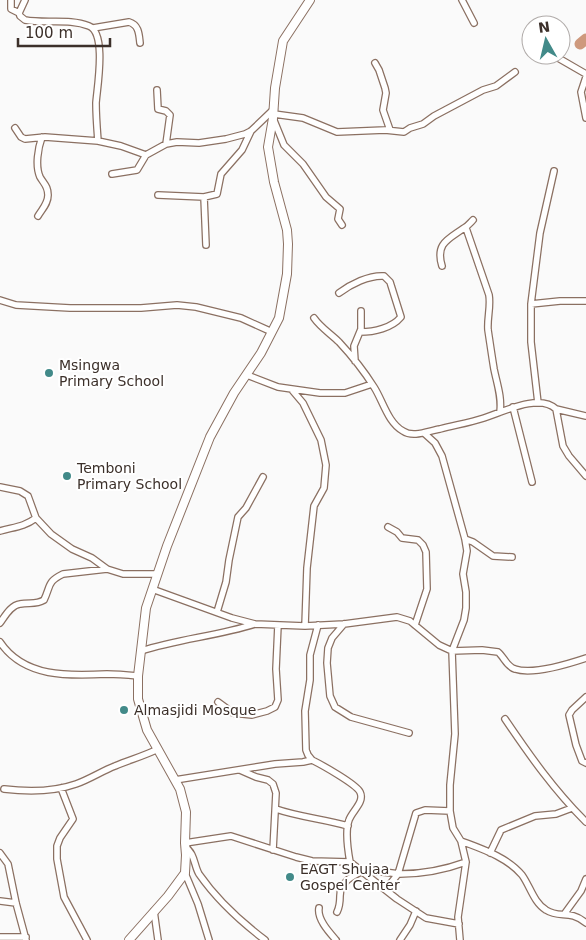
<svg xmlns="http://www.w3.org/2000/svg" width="586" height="940" font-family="'DejaVu Sans',sans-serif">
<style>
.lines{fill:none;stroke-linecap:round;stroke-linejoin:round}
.river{stroke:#ce997d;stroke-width:11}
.street-casing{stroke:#8b7062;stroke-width:8}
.secondary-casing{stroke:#8b7062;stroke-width:10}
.street{stroke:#fff;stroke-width:5.5}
.secondary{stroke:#fff;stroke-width:8}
.poi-dot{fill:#428a89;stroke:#fff;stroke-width:2}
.labels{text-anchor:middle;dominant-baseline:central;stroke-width:4;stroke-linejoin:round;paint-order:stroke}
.poi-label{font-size:14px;fill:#3c302a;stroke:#fff;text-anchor:start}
</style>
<rect width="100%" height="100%" fill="#fafafa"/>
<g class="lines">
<path class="river" d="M 580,44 L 586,39"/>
<defs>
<path id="street" d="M 11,0 L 11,9 L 19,13
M 25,0 L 19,13 L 20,16 L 25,20 C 46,24 69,18 89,26 C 107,33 97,88 96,103 C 96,116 97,128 98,141
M 462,0 L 474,23
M 93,28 L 129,22 C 139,25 139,34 140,43
M 553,55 L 586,74
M 375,63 L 379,70 L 385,88 L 386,93 L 383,110 L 390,130
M 586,77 L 581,92 L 586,118
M 157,90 L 158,109 L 166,111 L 170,115 L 166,144
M 274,114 L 303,118 L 337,132 L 385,130 L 404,132 L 410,128 L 423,124 L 434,116 L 483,90 L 496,86 L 515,72
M 273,118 L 284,145 L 303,164 L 326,197 L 340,209 L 338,219 L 342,225
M 15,128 L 21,137 L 25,139 L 45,137 L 98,141 L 121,146 L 146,155
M 112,174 L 137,170 L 146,155 L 166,144 L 177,142 L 199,143 L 226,139 L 245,134 L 251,131 L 274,109
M 158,195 L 204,197 L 217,194 L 221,174 L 242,150 L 251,131
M 204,197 L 206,245
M 38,216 C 42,209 48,204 48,195 C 48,186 44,184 40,177 C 35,166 38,148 42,137
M 466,228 L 489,295 C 491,307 487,318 488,330 C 490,343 492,357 494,369 C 497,384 502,397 500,412
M 442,266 C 435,243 449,239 464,228 C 468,226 470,223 473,220
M 339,293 C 351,284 369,275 384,276 L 390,282 L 401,317 C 392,328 374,332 360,332
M 0,300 L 16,305 L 70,308 L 141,308 L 177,305 L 196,307 L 241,318 L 272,332
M 531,304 L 560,301 L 586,301
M 314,318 C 321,328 331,334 339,342 C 352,356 364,371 374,387 C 383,401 388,423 403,431 C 413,438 428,431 440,429 C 455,425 469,423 484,418 C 503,412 539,393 556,409 L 563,446 L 569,456 L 586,476
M 355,361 L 354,346 L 361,329 L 361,311
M 247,375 L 278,387 L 320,393 L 345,393 L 372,384
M 292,390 L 303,403 L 321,440 L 326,465 L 324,488 L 314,506 L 307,568 L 305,626
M 538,403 L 531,342 L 531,304 L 540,233 L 554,171
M 513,407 L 532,482
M 556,409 L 586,416
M 424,433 L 435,443 L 442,456 L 465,539 L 467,551 L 463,574 L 466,592 L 466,608 L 464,620 L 452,651 L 455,734 L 450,785 L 450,811 L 453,828 L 461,841 L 466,862 L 458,917 L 460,940
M 0,487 L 20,491 L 28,496 L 36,518 L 51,534 L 72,549 L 92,558 L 107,569 L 123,574 L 157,574
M 388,527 L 397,532 L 402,538 L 418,540 L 423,545 L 426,552 L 427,589 L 415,625
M 0,531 C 14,527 24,527 36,518
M 465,539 L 473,542 L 493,556 L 512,557
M 152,589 L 232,618 L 255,624 L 305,626 L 344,624 L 397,617 L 410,621 L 439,645 L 452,651 L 482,650 L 498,652 C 504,657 507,667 515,669 C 533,675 568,664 586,658
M 217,612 L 226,582 L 229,560 L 238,517 L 246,508 L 263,477
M 0,623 C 5,616 11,605 20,604 C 29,602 36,605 44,600 C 51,585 47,582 63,574 L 107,569
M 344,624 L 332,638 L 328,648 L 327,663 L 330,696 L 335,707 L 351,717 L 409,733
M 318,625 L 310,655 L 310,680 L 305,711 L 306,750 L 308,755 L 312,760 C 322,765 356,784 360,792 C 365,802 352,811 349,820 C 345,831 348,851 350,862 L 397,899 L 426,918 L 459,924
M 0,642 C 24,678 69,676 107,674 C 117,674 128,675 138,676
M 141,651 C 178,639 217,636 255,624
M 586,697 L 572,710 L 569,715 L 576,745 L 582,761 L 586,763
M 218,702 L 233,713 L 252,715 L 267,711 L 275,707 L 278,700 L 276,669 L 278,625
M 505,719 C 530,756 554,790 586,822
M 240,770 L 256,777 L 268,780 L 273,784 L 276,793 L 273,850
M 175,780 L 275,764 L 303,762 L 312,760
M 61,788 L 73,819 L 60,838 L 57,846 L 57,859 L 64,897 L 87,940
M 4,789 C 28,792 53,792 76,784 C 90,779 102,771 115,766 C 129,760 144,756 158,749
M 276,809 C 299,817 324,819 348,826
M 461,841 C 482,849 507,857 522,875 C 530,886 534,903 546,910 C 560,919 569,909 586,923
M 185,843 L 231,836 L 296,857 L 312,861 L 350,862
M 185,847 C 195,853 194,866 199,874 C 217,900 240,921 265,940
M 0,853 L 8,864 L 16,903 L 26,940
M 490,853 L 501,830 L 535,816 L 556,814 L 572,808
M 364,872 C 376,870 388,873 400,874 C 423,874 444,870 466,862
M 185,873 L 198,904 L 209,940
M 386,889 L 398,874 L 416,813 L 425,810 L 450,811
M 0,901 L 16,903
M 319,908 C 317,919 329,932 336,940
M 154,911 L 158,940
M 337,912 C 340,906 340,902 340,896 C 340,882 352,876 363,871
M 565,913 L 581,891 L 586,879
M 0,937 L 26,937
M 400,940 L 410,925 L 416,911"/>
<path id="secondary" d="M 129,940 L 168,896 L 185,873 L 186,855 L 185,843 L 186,812 L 180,789 L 147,730 L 138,699 L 138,676 L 146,608 L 167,546 L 210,437 L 234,393 L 261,353 L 279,318 L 287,274 L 288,244 L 287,230 L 274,182 L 268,147 L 273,118 L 275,88 L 283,41 L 310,0"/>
</defs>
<use href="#street" class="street-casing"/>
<use href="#secondary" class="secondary-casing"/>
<use href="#street" class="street"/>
<use href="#secondary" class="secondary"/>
</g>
<g class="poi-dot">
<circle cx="49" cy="373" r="5"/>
<circle cx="67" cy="476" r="5"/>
<circle cx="124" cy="710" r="5"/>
<circle cx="290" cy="877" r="5"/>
</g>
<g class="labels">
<g class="poi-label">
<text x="59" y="365">Msingwa<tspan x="59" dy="16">Primary School</tspan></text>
<text x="77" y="468">Temboni<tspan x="77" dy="16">Primary School</tspan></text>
<text x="134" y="710">Almasjidi Mosque</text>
<text x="300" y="869">EAGT Shujaa<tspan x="300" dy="16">Gospel Center</tspan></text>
</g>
</g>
<g transform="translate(546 40) rotate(352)"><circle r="24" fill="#ffffff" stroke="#b1acaa"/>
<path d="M0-4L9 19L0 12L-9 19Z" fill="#428a89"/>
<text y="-8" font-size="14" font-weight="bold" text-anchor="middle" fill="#3c302a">N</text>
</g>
<path d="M18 38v8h92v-8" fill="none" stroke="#3c302a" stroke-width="2.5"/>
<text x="25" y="38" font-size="15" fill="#3c302a" stroke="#ffffff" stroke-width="4" paint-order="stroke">100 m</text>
</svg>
